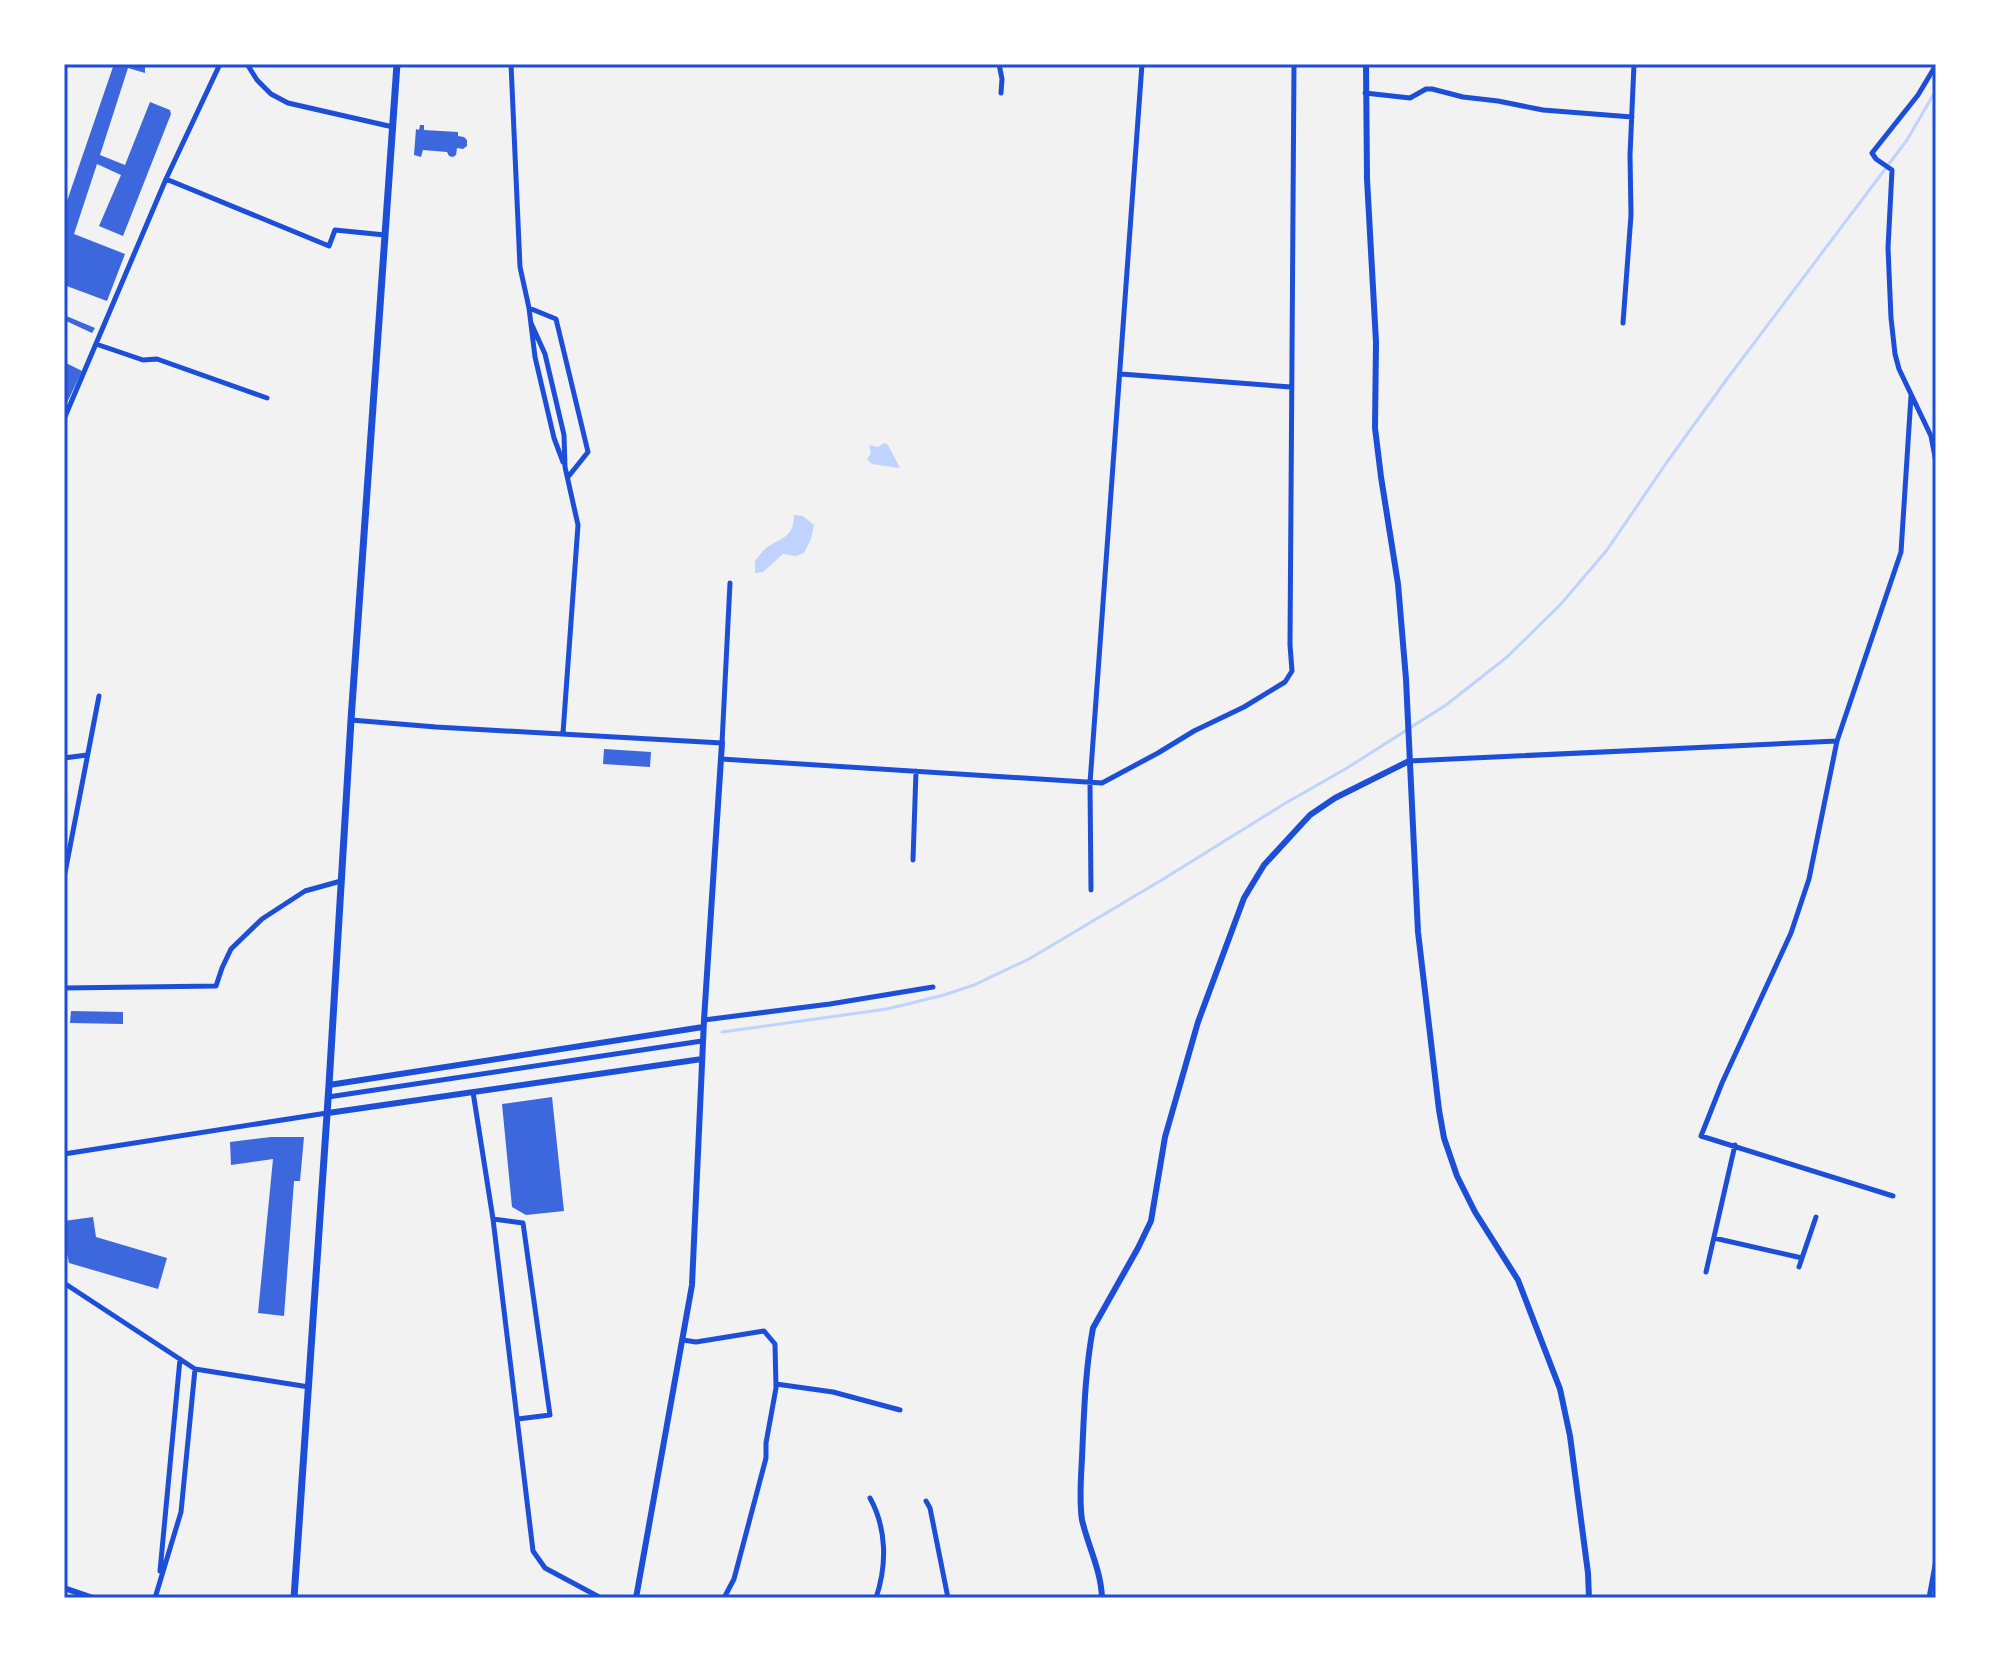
<svg xmlns="http://www.w3.org/2000/svg" width="2000" height="1662" font-family="Overpass,sans-serif">
<style>
.water{fill:#bfd3fe}
.lines{fill:none;stroke-linecap:round;stroke-linejoin:round}
.stream{stroke:#bfd3fe;stroke-width:3}
.building{fill:#3d67dc}
.minor{stroke:#1d4ed8;stroke-width:5}
.tertiary{stroke:#1d4ed8;stroke-width:6}
.secondary{stroke:#1d4ed8;stroke-width:7}
.neatline{fill:none;stroke:#1d4ed8;stroke-width:3}
</style>
<rect width="100%" height="100%" fill="#f2f2f2"/>
<path class="water" d="M 884,443 L 888,445 L 900,468 L 872,464 L 867,459 L 871,453 L 869,445 L 878,447 Z
M 794,515 L 803,516 L 814,525 L 811,539 L 804,553 L 796,556 L 783,554 L 763,572 L 755,573 L 755,561 C 758,557 761,553 764,550 C 780,536 793,541 794,515 Z"/>
<g class="lines">
<path class="stream" d="M 722,1032 L 887,1009 L 944,995 L 974,985 L 1029,959 L 1165,878 L 1284,804 L 1347,768 L 1446,705 L 1507,657 L 1560,605 L 1607,550 L 1667,462 L 1727,379 L 1907,140 L 1936,90"/>
</g>
<path class="building" d="M 114,64 L 145,64 L 145,73 L 128,68 L 100,155 L 125,165 L 150,102 L 170,110 L 171,114 L 123,236 L 99,226 L 121,175 L 97,164 L 74,234 L 125,254 L 107,301 L 64,285 L 64,199 L 67,201 Z
M 420,125 L 424,125 L 424,130 L 458,132 L 458,136 L 464,137 L 467,140 L 467,146 L 463,149 L 457,148 L 456,155 L 453,157 L 449,156 L 447,152 L 423,150 L 421,157 L 414,155 L 416,129 L 419,130 Z
M 64,315 L 95,328 L 92,333 L 64,320 Z
M 64,362 L 82,371 L 64,409 Z
M 604,749 L 651,752 L 650,767 L 603,764 Z
M 71,1011 L 123,1012 L 123,1024 L 70,1023 Z
M 552,1097 L 564,1211 L 526,1215 L 512,1207 L 502,1104 Z
M 271,1137 L 304,1137 L 300,1181 L 294,1181 L 284,1316 L 258,1313 L 273,1159 L 231,1165 L 230,1142 Z
M 93,1217 L 96,1237 L 167,1258 L 158,1289 L 69,1263 L 64,1240 L 64,1221 Z
M 384,1595 L 419,1595 L 419,1598 L 384,1598 Z"/>
<g class="lines">
<path class="minor" d="M 247,64 L 257,80 L 271,94 L 288,103 L 393,127
M 511,64 L 520,267 L 529,308 L 535,357 L 554,438 L 563,462
M 999,64 L 1002,79 L 1001,93
M 1936,65 L 1918,95 L 1872,153 L 1876,159 L 1892,170 L 1888,248 L 1891,318 L 1895,354 L 1899,369 L 1931,436 L 1936,462
M 1365,93 L 1410,98 L 1426,89 L 1432,89 L 1463,97 L 1498,101 L 1543,110 L 1632,117
M 166,179 L 329,246 L 335,230 L 385,235
M 529,308 L 556,319 L 588,452 L 568,477
M 531,323 L 545,354 L 564,435 L 565,467 L 578,525 L 563,733
M 1623,323 L 1631,215 L 1630,155 L 1634,64
M 96,344 L 143,360 L 157,359 L 267,398
M 1121,374 L 1291,387
M 64,419 L 166,179 L 220,64
M 351,720 L 436,727 L 722,743 L 730,583
M 64,758 L 87,755
M 721,759 L 1102,783 L 1158,753 L 1194,731 L 1244,707 L 1285,682 L 1292,671 L 1290,645 L 1294,64
M 1409,761 L 1837,741
M 913,860 L 916,771
M 64,878 L 99,696
M 1091,890 L 1090,783 L 1142,64
M 64,988 L 216,986 L 222,968 L 231,949 L 262,919 L 305,891 L 341,881
M 704,1020 L 830,1004 L 933,987
M 473,1092 L 493,1219 L 533,1551 L 545,1568 L 601,1598
M 328,1097 L 702,1041
M 64,1154 L 327,1113
M 1893,1196 L 1701,1136 L 1722,1083 L 1791,933 L 1809,879 L 1837,741 L 1901,552 L 1911,396
M 493,1219 L 523,1223 L 550,1415 L 518,1419
M 1714,1238 L 1802,1258 L 1799,1267
M 1802,1258 L 1816,1217
M 1706,1272 L 1735,1145
M 64,1283 L 195,1369 L 309,1387
M 683,1340 L 696,1342 L 764,1331 L 775,1344 L 776,1388 L 766,1443 L 766,1458 L 734,1579 L 724,1598
M 776,1384 L 833,1392 L 900,1410
M 870,1498 C 887,1529 887,1565 876,1598
M 926,1501 L 930,1508 L 948,1598
M 160,1571 L 180,1359
M 155,1598 L 181,1512 L 195,1369
M 1929,1598 L 1936,1560"/>
<path class="tertiary" d="M 1366,64 L 1367,179 L 1376,342 L 1375,428 L 1381,477 L 1398,584 L 1406,679 L 1418,932 L 1439,1110 L 1444,1138 L 1457,1176 L 1475,1212 L 1518,1280 L 1560,1389 L 1570,1436 L 1588,1573 L 1589,1598
M 329,1085 L 703,1027
M 328,1113 L 702,1059
M 64,1588 L 93,1598
M 636,1598 L 692,1285 L 704,1020 L 722,743
M 1102,1598 C 1101,1570 1088,1546 1082,1520 C 1079,1501 1081,1477 1082,1458 C 1084,1414 1085,1371 1093,1328 L 1138,1248 L 1151,1221 L 1165,1137 L 1198,1022 L 1244,898 L 1264,865 L 1310,815 L 1335,798 L 1409,761"/>
<path class="secondary" d="M 294,1598 L 329,1085 L 351,720 L 397,64"/>
</g>
<rect width="2000" height="1662" fill="none" stroke="#ffffff" stroke-width="132"/>
<rect x="66" y="66" width="1868" height="1530" class="neatline"/>
</svg>
